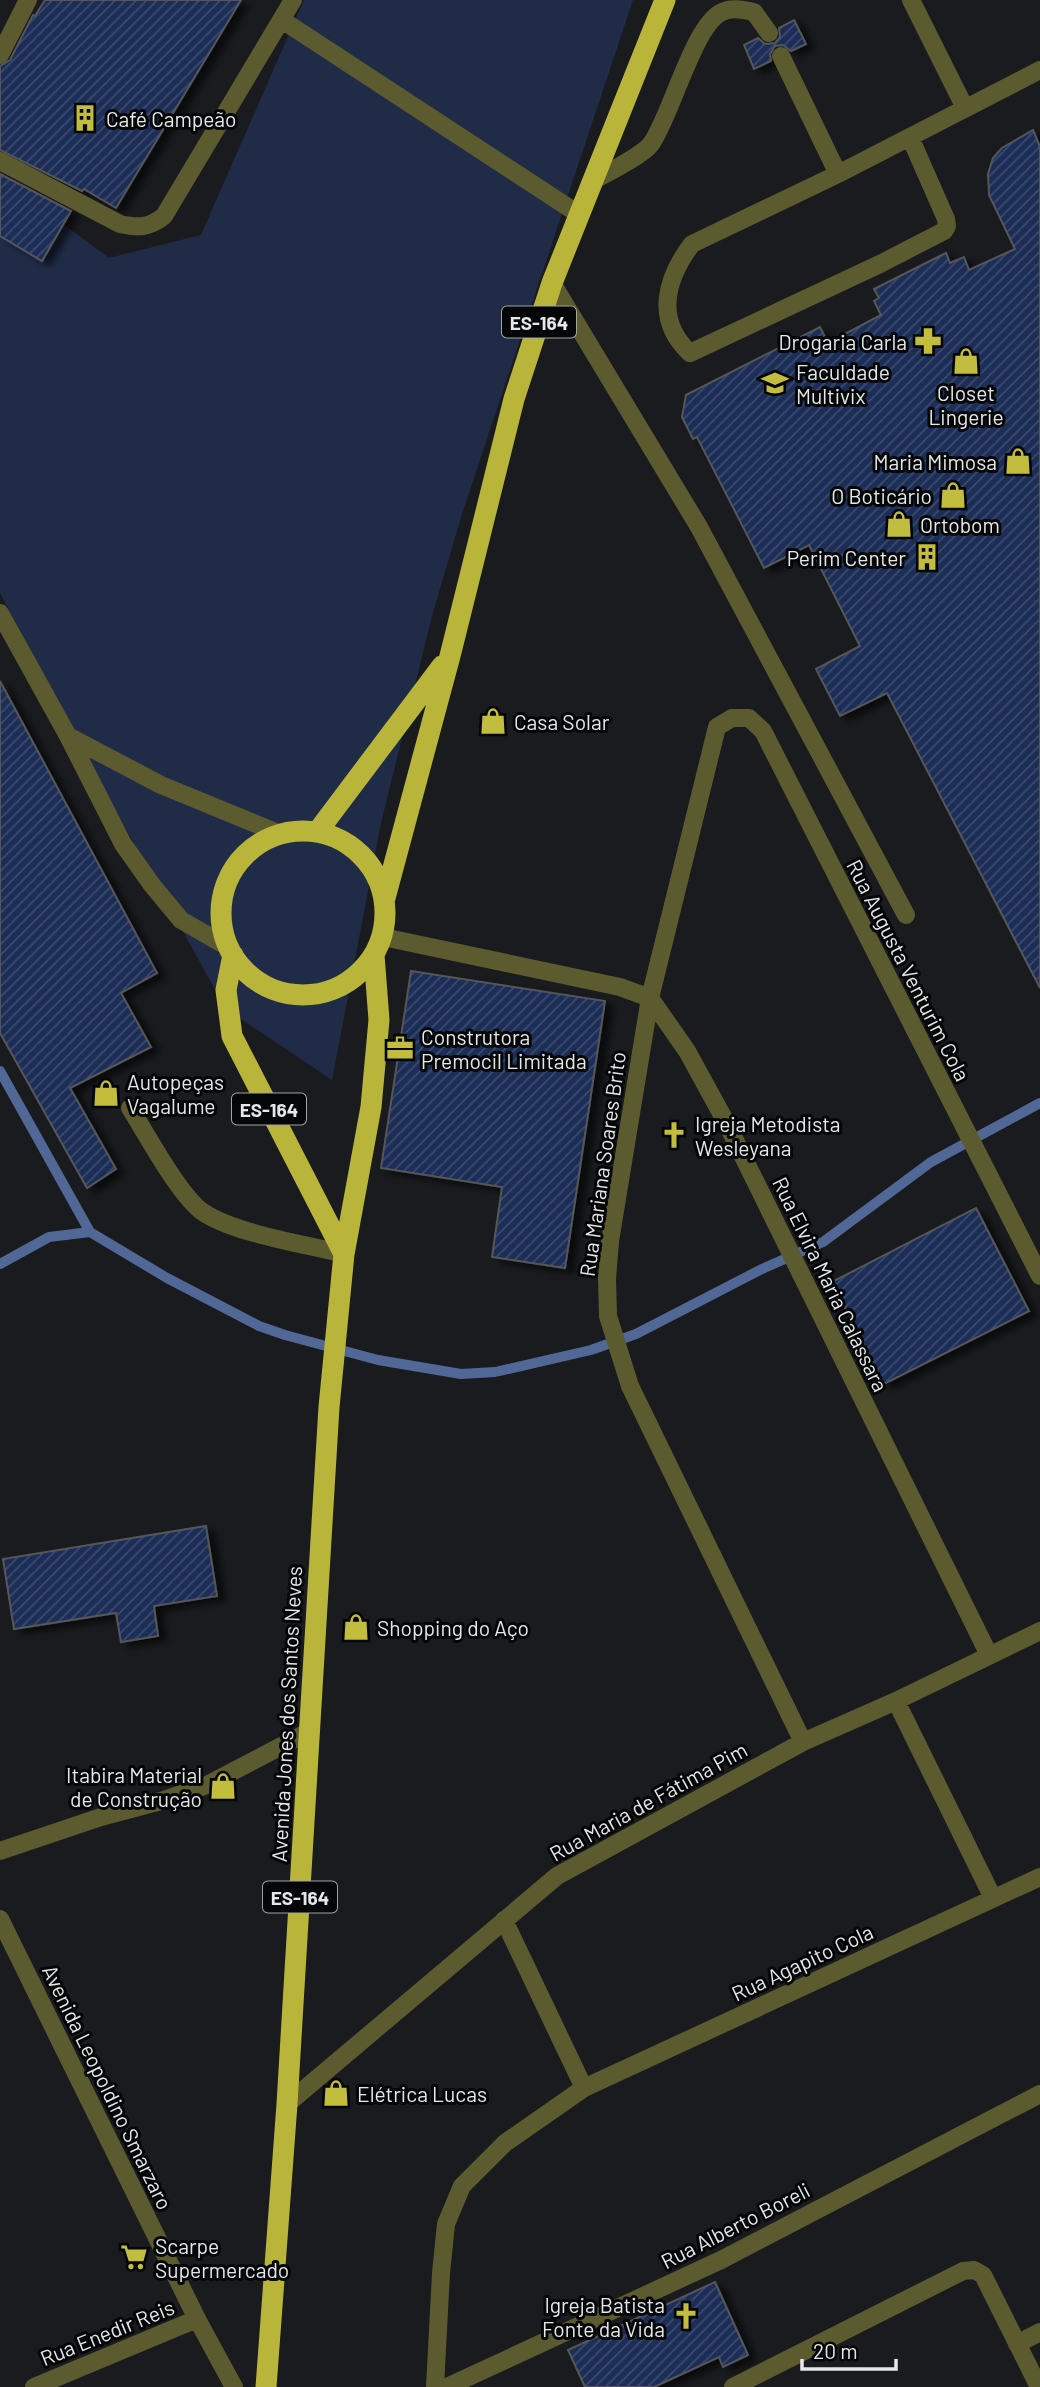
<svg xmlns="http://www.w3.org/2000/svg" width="1040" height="2387" font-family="Barlow,sans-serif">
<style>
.green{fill:#202c47}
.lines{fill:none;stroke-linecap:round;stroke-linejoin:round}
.stream{stroke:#516897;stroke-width:10}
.building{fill:url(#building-hatch);stroke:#54565a;stroke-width:2;filter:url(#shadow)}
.minor{stroke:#5c5b2f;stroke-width:18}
.highway{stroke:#b9b53b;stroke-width:21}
.labels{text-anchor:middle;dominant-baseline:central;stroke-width:6;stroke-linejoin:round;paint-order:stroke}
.shield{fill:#050607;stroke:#a2a4a5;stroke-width:2}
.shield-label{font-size:19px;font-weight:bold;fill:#e6e7e9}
.poi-label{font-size:21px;fill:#e6e7e9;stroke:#050607;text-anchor:start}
.street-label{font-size:21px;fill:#e6e7e9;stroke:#050607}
</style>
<defs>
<pattern id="building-hatch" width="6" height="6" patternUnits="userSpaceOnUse" patternTransform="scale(1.75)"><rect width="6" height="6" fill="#1b2d57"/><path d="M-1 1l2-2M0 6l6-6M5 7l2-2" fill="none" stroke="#3c4b6f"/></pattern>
<filter id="shadow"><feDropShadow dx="8" dy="4.5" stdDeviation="3.5" flood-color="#0009"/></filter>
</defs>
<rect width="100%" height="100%" fill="#191b1e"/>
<path class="green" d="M 304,0 L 633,0 L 462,514 L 432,616 L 381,823 L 332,1080 L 226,1009 L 116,811 L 0,593 L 0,191 L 66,226 L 109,258 L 201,235 Z"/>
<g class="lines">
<path class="stream" d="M 0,1071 L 90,1232 L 167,1278 L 259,1326 L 285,1335 L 378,1360 L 461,1374 L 495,1372 L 591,1350 L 636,1334 L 762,1269 L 823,1242 L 931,1162 L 1040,1103
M 0,1264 L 49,1237 L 90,1232"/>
</g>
<path class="building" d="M 45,0 L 241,0 L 116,208 L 84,189 L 82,191 L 0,150 L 0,66 L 10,60 L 33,15 L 35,16 Z
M 794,20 L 806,44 L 791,51 L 783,45 L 775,46 L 770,54 L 771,61 L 754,69 L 744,45 L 758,38 L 765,44 L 775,43 L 780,37 L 779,28 Z
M 1033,130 L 1040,147 L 1040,988 L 887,693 L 840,716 L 816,669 L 860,646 L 809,545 L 764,568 L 697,437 L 693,439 L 682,417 L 686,395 L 820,327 L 828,343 L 881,315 L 874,301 L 879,298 L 874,289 L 946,253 L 950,263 L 964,257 L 969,270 L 1015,249 L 989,195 L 988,174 L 993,158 L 1002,148 Z
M 0,174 L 71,211 L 42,261 L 0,236 Z
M 0,681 L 157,973 L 121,993 L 151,1047 L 70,1088 L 116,1169 L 87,1188 L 0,1033 Z
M 411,971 L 605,1001 L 565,1268 L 492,1257 L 502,1187 L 381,1168 Z
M 976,1208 L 1029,1311 L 884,1384 L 832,1282 Z
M 206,1526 L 217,1596 L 154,1606 L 158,1636 L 121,1642 L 116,1613 L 14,1629 L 3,1559 Z
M 715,2282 L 748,2355 L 723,2367 L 719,2357 L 654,2387 L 585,2387 L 568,2350 Z"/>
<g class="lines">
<path class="minor" d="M 911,0 L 965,108
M 282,20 L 580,215
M 0,55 L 28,0
M 781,56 L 838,174
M 910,137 L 946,219 L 947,226 L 944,231 L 880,264 L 690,353 C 654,320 666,278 692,244 L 838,174 L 1040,70
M 0,161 L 120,224 C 138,228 149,228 164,216 L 293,0
M 591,182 C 605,174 642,156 651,144 C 671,116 694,24 722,12 C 733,7 743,10 754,12 L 769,33
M 552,283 L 699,527 L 906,915
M 0,613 L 68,736 L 123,844 L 152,885 L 181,920 L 228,947
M 68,736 L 161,785 L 278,833
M 383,937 L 620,987 L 650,998 L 687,1051 L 727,1124 L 989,1655
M 130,1108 C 147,1135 177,1191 200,1210 C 230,1233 305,1244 344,1254
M 896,1701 L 993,1898
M 803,1742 L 630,1386 L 608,1316 L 607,1279 L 610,1241 L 650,998 L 717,727 L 732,718 L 749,718 L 763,731 L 1040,1276
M 0,1851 L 101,1817 L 161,1801 L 207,1785 L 310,1731
M 0,1919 L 197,2319 L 234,2387
M 504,1920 L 584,2088
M 287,2104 L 557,1876 L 803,1742 L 896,1701 L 1040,1631
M 1017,2344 L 1040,2332
M 34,2387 L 197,2319
M 435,2387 L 441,2273 L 446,2224 L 462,2186 L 505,2143 L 584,2088 L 1040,1877
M 447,2387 L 721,2260 L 1040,2094
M 733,2387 L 963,2271 L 974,2270 L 983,2275 L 1039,2387"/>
<path class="highway" d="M221 913a82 82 0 1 1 164 0a82 82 0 1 1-164 0Z
M 318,831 L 442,666
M 385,898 L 450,656 L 514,399 L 552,283 L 665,0
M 233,955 L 226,990 L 232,1036 L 344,1254
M 266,2387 L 287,2104 L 329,1407 L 344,1254 L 371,1107 L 379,1020 L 374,955"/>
</g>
<defs>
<symbol id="building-bare" viewBox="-9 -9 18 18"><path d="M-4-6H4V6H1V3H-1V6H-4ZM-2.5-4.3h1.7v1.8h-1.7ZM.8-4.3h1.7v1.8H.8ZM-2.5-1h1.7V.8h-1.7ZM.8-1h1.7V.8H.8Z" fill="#c2bd3f" stroke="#050607" stroke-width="2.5" paint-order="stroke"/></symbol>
<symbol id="pharmacy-bare" viewBox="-9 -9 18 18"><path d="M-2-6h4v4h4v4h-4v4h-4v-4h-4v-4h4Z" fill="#c2bd3f" stroke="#050607" stroke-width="2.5" paint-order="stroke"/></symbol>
<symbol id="shop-bare" viewBox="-9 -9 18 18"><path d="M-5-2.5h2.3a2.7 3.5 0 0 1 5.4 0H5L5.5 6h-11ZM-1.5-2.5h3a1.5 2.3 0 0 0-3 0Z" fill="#c2bd3f" stroke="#050607" stroke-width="2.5" paint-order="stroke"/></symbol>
<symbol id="university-bare" viewBox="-9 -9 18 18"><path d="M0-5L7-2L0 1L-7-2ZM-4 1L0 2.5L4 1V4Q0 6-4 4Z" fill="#c2bd3f" stroke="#050607" stroke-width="2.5" paint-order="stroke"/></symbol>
<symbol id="office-bare" viewBox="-9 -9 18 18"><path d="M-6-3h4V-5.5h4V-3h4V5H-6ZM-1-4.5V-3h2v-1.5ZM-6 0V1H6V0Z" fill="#c2bd3f" stroke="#050607" stroke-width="2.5" paint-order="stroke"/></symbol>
<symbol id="church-bare" viewBox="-9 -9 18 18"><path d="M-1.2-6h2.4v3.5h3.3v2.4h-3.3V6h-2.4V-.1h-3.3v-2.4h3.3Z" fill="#c2bd3f" stroke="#050607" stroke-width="2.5" paint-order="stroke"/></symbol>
<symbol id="supermarket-bare" viewBox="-9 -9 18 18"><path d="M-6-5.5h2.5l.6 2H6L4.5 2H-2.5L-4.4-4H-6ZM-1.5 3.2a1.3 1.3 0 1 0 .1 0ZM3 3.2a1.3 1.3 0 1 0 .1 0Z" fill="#c2bd3f" stroke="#050607" stroke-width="2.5" paint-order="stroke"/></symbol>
</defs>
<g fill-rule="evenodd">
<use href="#building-bare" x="66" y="99" width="38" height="38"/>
<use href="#pharmacy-bare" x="909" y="322" width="38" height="38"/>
<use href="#shop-bare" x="947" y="342" width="38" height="38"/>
<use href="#university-bare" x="756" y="364" width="38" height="38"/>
<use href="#shop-bare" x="999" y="442" width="38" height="38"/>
<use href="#shop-bare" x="934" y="476" width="38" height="38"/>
<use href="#shop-bare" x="880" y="505" width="38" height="38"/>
<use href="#building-bare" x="908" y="538" width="38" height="38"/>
<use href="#shop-bare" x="474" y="702" width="38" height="38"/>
<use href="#office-bare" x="381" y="1029" width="38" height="38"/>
<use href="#shop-bare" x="87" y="1074" width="38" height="38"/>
<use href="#church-bare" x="655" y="1116" width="38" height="38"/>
<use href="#shop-bare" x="337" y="1608" width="38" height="38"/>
<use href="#shop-bare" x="204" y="1767" width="38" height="38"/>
<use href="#shop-bare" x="317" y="2074" width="38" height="38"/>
<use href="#supermarket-bare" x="115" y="2238" width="38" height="38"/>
<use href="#church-bare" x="667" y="2297" width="38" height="38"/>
</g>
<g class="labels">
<g class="shield">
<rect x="502" y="306.5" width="74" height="31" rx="5"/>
<rect x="232" y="1093.5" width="74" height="31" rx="5"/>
<rect x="263" y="1881.5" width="74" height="31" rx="5"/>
</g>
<g class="shield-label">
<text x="539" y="322">ES-164</text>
<text x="269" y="1109">ES-164</text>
<text x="300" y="1897">ES-164</text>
</g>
<g class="poi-label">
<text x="106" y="118">Café Campeão</text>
<text x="907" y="341" text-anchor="end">Drogaria Carla</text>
<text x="796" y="371">Faculdade<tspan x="796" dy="24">Multivix</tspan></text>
<text x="966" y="392" text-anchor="middle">Closet<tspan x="966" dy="24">Lingerie</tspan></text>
<text x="997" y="461" text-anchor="end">Maria Mimosa</text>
<text x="932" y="495" text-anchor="end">O Boticário</text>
<text x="920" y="524">Ortobom</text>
<text x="906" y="557" text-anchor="end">Perim Center</text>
<text x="514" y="721">Casa Solar</text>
<text x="421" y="1036">Construtora<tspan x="421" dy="24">Premocil Limitada</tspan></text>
<text x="127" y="1081">Autopeças<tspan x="127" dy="24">Vagalume</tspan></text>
<text x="695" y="1123">Igreja Metodista<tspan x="695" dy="24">Wesleyana</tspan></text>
<text x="377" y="1627">Shopping do Aço</text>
<text x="202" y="1774" text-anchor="end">Itabira Material<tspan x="202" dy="24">de Construção</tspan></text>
<text x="357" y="2093">Elétrica Lucas</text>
<text x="155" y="2245">Scarpe<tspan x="155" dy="24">Supermercado</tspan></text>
<text x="665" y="2304" text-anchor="end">Igreja Batista<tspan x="665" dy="24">Fonte da Vida</tspan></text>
</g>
<g class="street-label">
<text transform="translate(909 970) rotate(63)">Rua Augusta Venturim Cola</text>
<text transform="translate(602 1164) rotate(-82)">Rua Mariana Soares Brito</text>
<text transform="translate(831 1284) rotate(64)">Rua Elvira Maria Calassara</text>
<text transform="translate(286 1714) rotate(-87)">Avenida Jones dos Santos Neves</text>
<text transform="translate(648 1801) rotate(-29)">Rua Maria de Fátima Pim</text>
<text transform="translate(802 1962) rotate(-25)">Rua Agapito Cola</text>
<text transform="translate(108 2087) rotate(64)">Avenida Leopoldino Smarzaro</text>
<text transform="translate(735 2225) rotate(-27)">Rua Alberto Boreli</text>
<text transform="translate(107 2332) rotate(-22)">Rua Enedir Reis</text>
</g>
</g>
<path d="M802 2359v10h94v-10" fill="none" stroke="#e6e7e9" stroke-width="3.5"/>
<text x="813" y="2359" font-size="21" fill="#e6e7e9" stroke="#050607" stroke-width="5" paint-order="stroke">20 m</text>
</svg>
